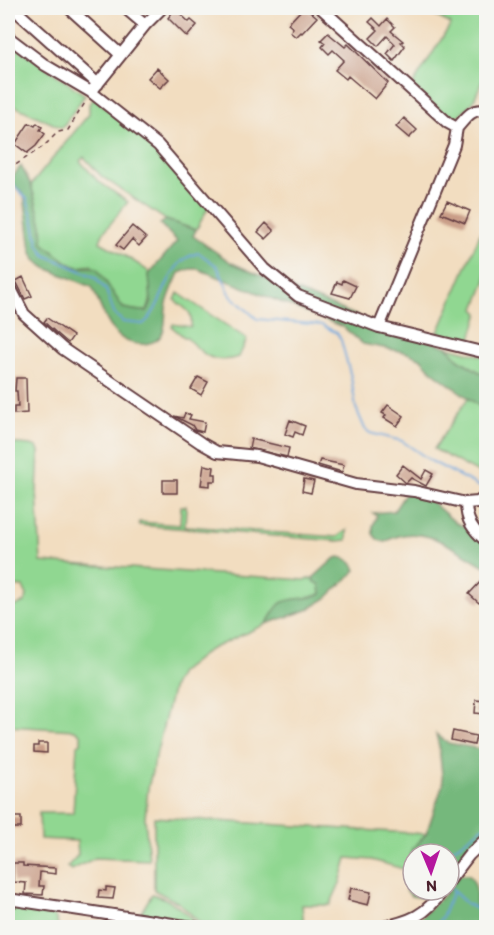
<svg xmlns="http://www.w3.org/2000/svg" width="494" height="935" font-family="Itim,sans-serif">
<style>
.green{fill:#90d791;stroke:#6d7b5e;stroke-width:1.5}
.forest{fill:#74b87b;stroke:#5f6c53;stroke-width:1.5}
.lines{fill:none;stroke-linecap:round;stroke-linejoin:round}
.stream{stroke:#6aa2d8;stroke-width:2}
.building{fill:#c99d87}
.minor-casing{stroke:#633c41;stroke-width:14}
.path{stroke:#633c41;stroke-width:1.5;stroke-dasharray:4.5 4.5;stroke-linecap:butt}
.minor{stroke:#fff;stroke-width:10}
</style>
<rect width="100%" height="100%" fill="#f6f6f2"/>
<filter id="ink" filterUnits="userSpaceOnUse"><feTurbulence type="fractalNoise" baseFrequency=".0167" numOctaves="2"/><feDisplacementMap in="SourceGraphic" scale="12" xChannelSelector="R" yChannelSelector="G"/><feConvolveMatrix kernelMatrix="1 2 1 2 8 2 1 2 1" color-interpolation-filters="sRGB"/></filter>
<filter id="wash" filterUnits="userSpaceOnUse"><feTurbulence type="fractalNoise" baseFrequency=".008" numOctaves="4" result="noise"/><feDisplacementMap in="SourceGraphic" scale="24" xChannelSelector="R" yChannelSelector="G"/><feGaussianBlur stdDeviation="1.35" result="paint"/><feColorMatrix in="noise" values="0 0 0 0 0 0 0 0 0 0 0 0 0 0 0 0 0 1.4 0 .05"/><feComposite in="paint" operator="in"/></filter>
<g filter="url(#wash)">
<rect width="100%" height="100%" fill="#f2ddc0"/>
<path class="green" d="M 420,8 L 486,8 L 486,72 L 473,102 L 456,118 L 446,116 L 413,87 L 413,84 L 451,24 Z
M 8,41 L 85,95 L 62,128 L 8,103 Z
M 94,98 L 161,152 L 209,206 L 196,230 L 166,220 L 101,176 L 84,157 L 80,161 L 98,181 L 128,202 L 103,233 L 100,242 C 117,251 133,260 148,271 C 152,285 153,298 147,311 C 143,312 127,309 123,308 L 91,265 L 79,267 L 72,266 L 42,243 L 42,225 L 31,185 L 89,114 L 89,104 Z
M 486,220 L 486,280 L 475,309 L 479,313 L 469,345 L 454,343 L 453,339 L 437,335 Z
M 178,293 L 247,339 L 239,357 C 213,365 203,355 186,337 L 184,337 L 172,327 L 173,324 L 191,327 C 193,309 186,311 175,300 Z
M 448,347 L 486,357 L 486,376 L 458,359 Z
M 468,398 L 486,411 L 486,477 L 434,449 Z
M 8,443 L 31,445 L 37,447 L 39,451 L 37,491 L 41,562 L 305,580 L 313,578 L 314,581 L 320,585 L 321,594 L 274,612 L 266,624 L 209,650 L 180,673 L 173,686 L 148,788 L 145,818 L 149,860 L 95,858 L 72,870 L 67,867 L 78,855 L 77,841 L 40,839 L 39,813 L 73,813 L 77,746 L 81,743 L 81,735 L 75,730 L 8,726 L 8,609 L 25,602 L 27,595 L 23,587 L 8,586 Z
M 181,506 L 186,506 L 185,526 L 337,537 L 347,530 L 347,540 L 337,541 L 139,525 L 139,522 L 180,525 Z
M 154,817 L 426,834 L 412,850 L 408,865 L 403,869 L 372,860 L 347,858 L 340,883 L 330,905 L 302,905 L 304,927 L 225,927 L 200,923 L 179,903 L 154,890 Z
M 152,894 C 171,899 182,909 196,923 L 140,914 Z
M 14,903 L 49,907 L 54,914 L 59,927 L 8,928 L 8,906 Z"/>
<path class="forest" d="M 21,166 L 31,185 L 42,225 L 43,243 C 52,250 65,262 74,266 C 82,269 89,265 97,268 L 123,308 C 128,309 143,312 147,311 L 151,303 L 149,274 L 177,241 L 160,224 L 166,220 L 196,230 L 193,236 L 232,263 L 275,282 L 377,324 L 448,347 L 458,359 L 486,376 L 486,411 L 433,372 L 420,358 L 405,352 L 363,344 L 343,327 L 198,269 L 190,269 L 179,273 C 174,285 168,296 166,308 C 165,316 166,324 163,332 C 160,340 153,343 145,344 C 111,347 103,311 92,287 L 46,268 L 35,260 L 31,250 L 24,195 L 10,180 Z
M 407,491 L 427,498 L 456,523 L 470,529 L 486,543 L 486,567 C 456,550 421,520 385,542 L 378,540 L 373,534 L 373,526 L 377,516 L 373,513 L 394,511 Z
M 339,557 C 348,559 353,562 356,570 L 327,598 L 307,610 L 266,624 C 271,618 275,607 281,603 C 291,597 308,600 321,594 L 320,585 L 314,581 L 313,578 L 334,559 Z
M 436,734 L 448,743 L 485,750 L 486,746 L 486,836 L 449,876 L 449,854 L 413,854 L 413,868 L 407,866 L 412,850 L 426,834 L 443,784 L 439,746 Z
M 413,875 L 413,890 L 439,890 L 432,899 L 411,896 L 406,890 Z
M 459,875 L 469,875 C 477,885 477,892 476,905 L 486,911 L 486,927 L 417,928 L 422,924 L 422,916 L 449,890 Z"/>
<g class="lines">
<path class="stream" d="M 8,179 L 27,199 L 34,222 L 38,244 L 45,255 L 95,277 L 106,290 L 114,313 L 123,322 L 143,324 C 166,306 165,259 199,253 L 217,266 L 231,296 L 257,319 L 322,325 L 337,333 L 341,340 L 351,377 L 356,408 L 365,429 L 370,433 L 402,441 L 431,461 L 486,490
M 446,854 L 486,825
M 453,891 L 467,904 L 486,914
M 435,928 L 443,915 L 453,891 L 452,889"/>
</g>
<g id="blocks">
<path class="building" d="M 303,8 L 306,8 L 317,17 L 302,33 L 301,32 L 296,37 L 290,32 L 293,28 L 288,24 Z
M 175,9 L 189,22 L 191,20 L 197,25 L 187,37 L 168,18 Z
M 373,18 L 381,26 L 387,19 L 395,27 L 391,31 L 403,41 L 401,42 L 405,46 L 394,61 L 387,54 L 395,44 L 387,36 L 378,46 L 370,38 L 378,30 L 369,22 Z
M 328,33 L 345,47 L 348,44 L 388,83 L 375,99 L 348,76 L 346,79 L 335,70 L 344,60 L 333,50 L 329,54 L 322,47 L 325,43 L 321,40 Z
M 157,68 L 169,79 L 160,88 L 148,78 Z
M 404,118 L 417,130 L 409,138 L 396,127 Z
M 29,123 L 35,126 L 37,123 L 42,127 L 40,130 L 45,134 L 36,146 L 27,153 L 15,144 Z
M 447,201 L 470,211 L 465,223 L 441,213 Z
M 266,223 L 274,231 L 266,239 L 258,232 Z
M 132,226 L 146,238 L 139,246 L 132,239 L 123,250 L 116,245 Z
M 23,277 L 32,296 L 25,299 L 16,281 Z
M 343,280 L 356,286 L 350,298 L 332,293 L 337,282 L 342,284 Z
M 47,318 L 73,336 L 68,343 L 44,322 Z
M 198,377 L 208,382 L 201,395 L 191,389 Z
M 16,378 L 26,378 L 27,413 L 14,414 L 14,407 L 18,407 L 17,391 L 15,391 Z
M 388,405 L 404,416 L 397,426 L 384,418 L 386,415 L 382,413 Z
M 185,413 L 191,415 L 189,419 L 205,422 L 203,432 L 195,430 L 192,425 L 174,416 L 183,418 Z
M 290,420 L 305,426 L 302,435 L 295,432 L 293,437 L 285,434 Z
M 251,439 L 289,448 L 287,457 L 249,448 Z
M 320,460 L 344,465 L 342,472 L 318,465 Z
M 204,465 L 214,467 L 213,474 L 216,474 L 216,481 L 210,481 L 210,486 L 201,485 Z
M 403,465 L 421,479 L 426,470 L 433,474 L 427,484 L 426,486 L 411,478 L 406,483 L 396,474 Z
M 304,479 L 314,481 L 311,493 L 302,491 Z
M 163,480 L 177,480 L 177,493 L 163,493 Z
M 486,576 L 486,595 L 479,603 L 469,594 Z
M 476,700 L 484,701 L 483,704 L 486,704 L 485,714 L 475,713 Z
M 453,731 L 476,736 L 474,745 L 451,740 Z
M 38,743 L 47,743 L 47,753 L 34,752 L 34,746 L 38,746 Z
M 10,817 L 21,817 L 21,828 L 10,828 L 10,826 L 8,826 L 8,820 L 10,820 Z
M 13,863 L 23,863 L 23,866 L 56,868 L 56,874 L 40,872 L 39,886 L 44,886 L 43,895 L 25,894 L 26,883 L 13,882 Z
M 106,887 L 115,888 L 113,899 L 98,898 L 99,890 L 106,891 Z
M 351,888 L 371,892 L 368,905 L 348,900 Z"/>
</g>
</g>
<g filter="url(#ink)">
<use href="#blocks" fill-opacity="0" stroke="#633c41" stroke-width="1.5"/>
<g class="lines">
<defs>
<path id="minor" d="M 13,8 L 98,84
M 69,8 L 121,55
M 125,8 L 145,25
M 321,8 L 448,123 L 457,128 C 466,118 472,107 486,111
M 8,37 L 45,65 L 91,92 L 145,25 L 162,8
M 91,92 L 158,145 L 265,269 L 298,296 L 379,327 L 486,353
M 8,283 L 24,314 L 63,349 L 201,443 L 217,452 L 257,456 L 356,484 L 414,491 L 466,503 L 478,502 L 486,496
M 379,327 L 454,145 L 457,128
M 466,503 C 466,521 473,530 486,541
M 449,881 L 469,855 L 486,839
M 8,899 L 199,928
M 380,928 C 410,921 426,916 443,890"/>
</defs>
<use href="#minor" class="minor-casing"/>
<path class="path" d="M 8,168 L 11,168 L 44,146 L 58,132 L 68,130 L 86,101"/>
<use href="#minor" class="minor"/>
</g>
</g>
<rect width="494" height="935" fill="none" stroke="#f6f6f2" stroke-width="30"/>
<g transform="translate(431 872) rotate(178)"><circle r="28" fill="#f6f6f2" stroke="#b1a0a2" stroke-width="1.5"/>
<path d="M0-4.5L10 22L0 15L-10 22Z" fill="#b5179e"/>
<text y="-9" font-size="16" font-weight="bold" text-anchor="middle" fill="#4a1f2b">N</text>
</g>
</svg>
